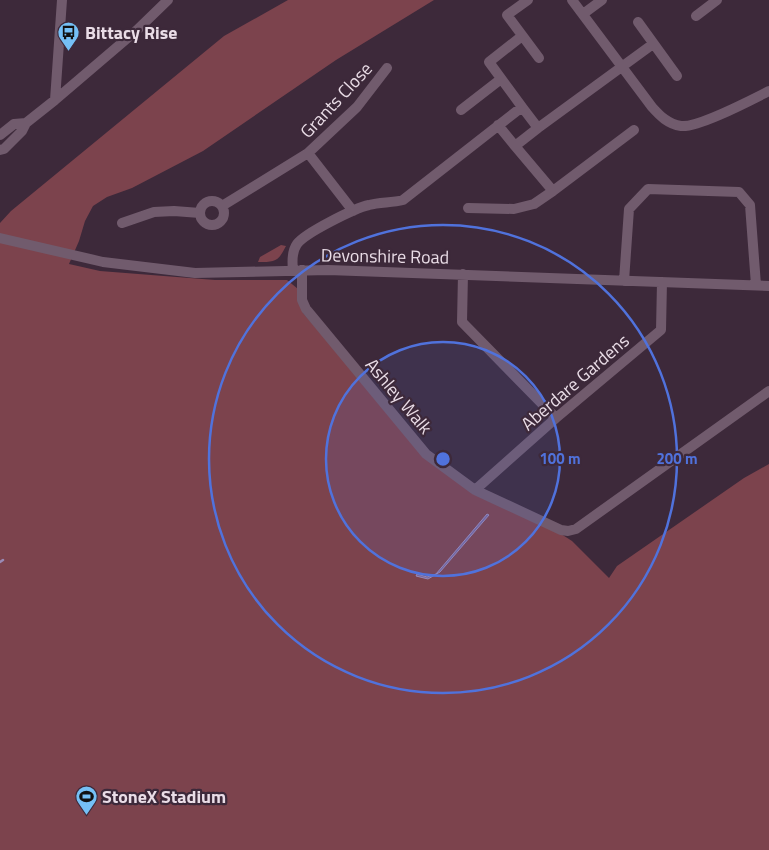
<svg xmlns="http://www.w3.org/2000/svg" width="769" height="850" font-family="'Titillium Web',sans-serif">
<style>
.green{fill:#7c434d}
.water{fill:#76669f;stroke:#998ab5}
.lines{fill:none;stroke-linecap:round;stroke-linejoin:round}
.stream{stroke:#998ab5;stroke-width:2.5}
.minor{stroke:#715b6d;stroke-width:10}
.ring{fill:none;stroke:#5072dc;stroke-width:2.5}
.labels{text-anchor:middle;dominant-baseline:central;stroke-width:4.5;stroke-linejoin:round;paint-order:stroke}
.poi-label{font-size:18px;font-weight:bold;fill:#eadde7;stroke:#3d293a;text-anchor:start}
.street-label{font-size:18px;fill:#eadde7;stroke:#3d293a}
.centre{fill:#5072dc;stroke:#3d293a;stroke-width:2.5}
.ring-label{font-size:15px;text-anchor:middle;font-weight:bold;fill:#5072dc;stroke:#3d293a;stroke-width:4.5;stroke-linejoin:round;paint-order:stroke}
</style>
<rect width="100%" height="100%" fill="#3d293a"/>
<path class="green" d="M 288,0 L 434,0 L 336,60 L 203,151 L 132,188 L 107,197 L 93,206 L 85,221 L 79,241 L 69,264 L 100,271 L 215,280 L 287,280 L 298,289 L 303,313 L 426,454 L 473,493 L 547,525 L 572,541 L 609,578 L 617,566 L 744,478 L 769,464 L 769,850 L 0,850 L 0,223 L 11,211 L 224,36 Z
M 281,245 L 286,246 C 278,262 275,262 258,262 L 260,257 Z"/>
<path class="water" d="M 487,514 L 489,515 L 440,572 L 428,579 L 416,576 L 417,574 L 427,577 L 436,574 Z"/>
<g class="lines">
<path class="stream" d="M 0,562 L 3,560"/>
<path class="minor" d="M 528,0 L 507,15 L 539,58
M 572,0 L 652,107 C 660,116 668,124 681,126 C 698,128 751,100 769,91
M 583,14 L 602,0
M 696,16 L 717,0
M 638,22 L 677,76
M 55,100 L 62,0
M 522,107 L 489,62 L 522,36
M 461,110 L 501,79
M 538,128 L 653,44
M 0,135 L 14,124 L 26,123
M 515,146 L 553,191
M 0,150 L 4,149 L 22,131 L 26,123 L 55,100 L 137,30 L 168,0
M 308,153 L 353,211
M200 213a12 12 0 1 1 24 0a12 12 0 1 1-24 0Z
M 222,206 L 308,153 L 357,107 L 387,68
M 468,208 L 514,209 L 534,204 L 553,191 L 634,130
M 122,223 L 154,212 L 174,211 L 200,213
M 0,238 L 103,262 L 195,273 L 328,270 L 769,286
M 293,270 C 292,261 292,251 297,244 C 305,233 355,208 369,205 C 380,202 392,203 403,200 L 522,107 L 538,128 L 515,146 L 498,125
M 302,270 L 302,300 L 306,309 L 426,454 L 475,490 L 561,530 L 568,531 L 576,529 L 769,391
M 463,274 L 462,322 L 556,418
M 624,281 L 629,209 L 648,189 L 739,192 L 750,205 L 756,285
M 475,490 L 556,418 L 661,330 L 662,282"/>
</g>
<circle cx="443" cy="459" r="117" fill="#5072dc" fill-opacity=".12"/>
<g class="ring">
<circle cx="443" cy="459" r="117"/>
<circle cx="443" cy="459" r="234"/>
</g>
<defs>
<symbol id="bus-pin" viewBox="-11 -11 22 30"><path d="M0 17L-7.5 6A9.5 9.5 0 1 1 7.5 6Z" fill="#75c0f6" stroke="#3d293a"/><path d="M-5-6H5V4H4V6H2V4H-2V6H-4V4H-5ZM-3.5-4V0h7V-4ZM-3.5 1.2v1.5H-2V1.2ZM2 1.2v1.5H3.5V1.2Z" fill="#111"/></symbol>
<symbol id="stadium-pin" viewBox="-11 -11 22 30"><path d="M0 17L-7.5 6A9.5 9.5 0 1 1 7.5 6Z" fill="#75c0f6" stroke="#3d293a"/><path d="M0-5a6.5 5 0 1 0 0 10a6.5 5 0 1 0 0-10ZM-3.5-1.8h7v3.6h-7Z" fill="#111"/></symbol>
</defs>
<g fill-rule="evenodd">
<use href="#bus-pin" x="56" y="20" width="25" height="34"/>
<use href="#stadium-pin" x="74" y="784" width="25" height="34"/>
</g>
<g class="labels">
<g class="poi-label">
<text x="85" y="32">Bittacy Rise</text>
<text x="102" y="796">StoneX Stadium</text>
</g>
<g class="street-label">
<text transform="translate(336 100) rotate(-47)">Grants Close</text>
<text transform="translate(385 256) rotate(1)">Devonshire Road</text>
<text transform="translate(575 382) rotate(-41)">Aberdare Gardens</text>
<text transform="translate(399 396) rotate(50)">Ashley Walk</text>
</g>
</g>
<circle cx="443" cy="459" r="8" class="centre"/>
<g class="ring-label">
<text x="560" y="464">100 m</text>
<text x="677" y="464">200 m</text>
</g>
</svg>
